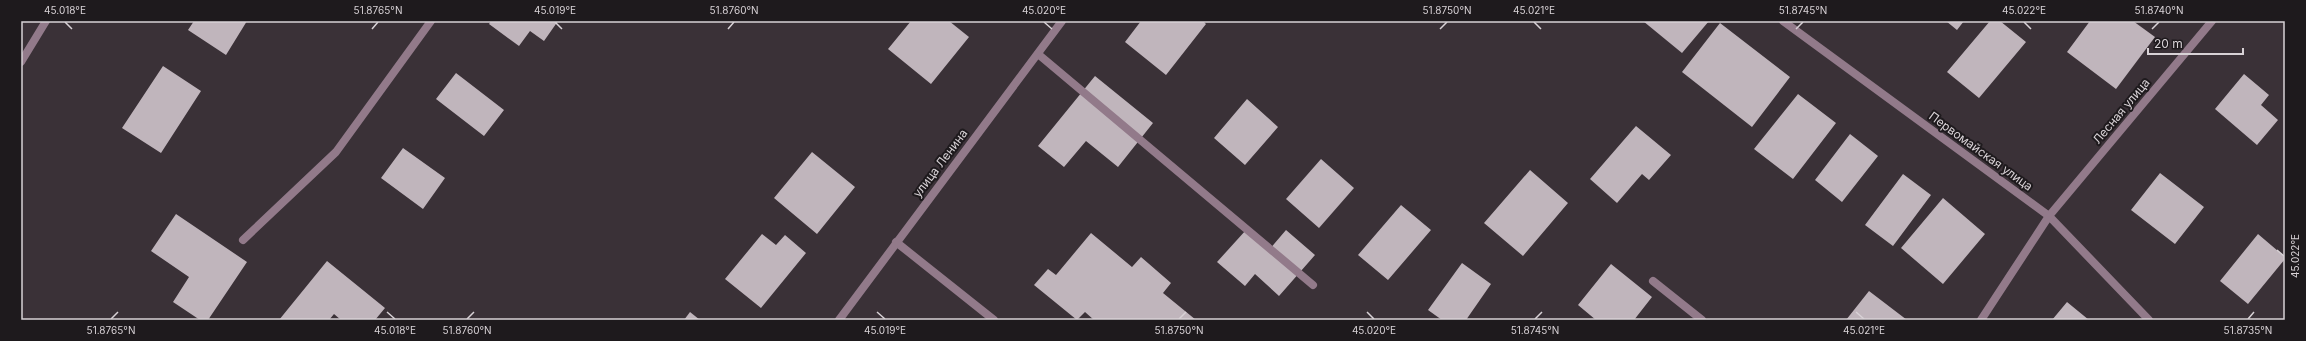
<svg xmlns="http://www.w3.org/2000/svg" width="2306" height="341" font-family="Inter,sans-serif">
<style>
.building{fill:#c0b5bc}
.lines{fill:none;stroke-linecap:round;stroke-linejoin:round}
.lane{stroke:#927a8a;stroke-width:8}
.street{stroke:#927a8a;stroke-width:8}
.ticks{fill:none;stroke:#d8d2d6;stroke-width:1.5}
.labels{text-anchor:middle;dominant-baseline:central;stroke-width:4;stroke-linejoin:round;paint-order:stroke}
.street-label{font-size:12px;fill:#d8d2d6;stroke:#1e1a1d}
.neatline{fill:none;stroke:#d8d2d6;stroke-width:1.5}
.ticks-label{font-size:10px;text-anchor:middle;fill:#d8d2d6}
</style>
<rect width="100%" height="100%" fill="#3a3137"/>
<path class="building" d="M 194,21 L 247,21 L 226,55 L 188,30 Z
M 491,21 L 558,21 L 544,41 L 530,31 L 519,46 L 489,24 Z
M 911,21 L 949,21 L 969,37 L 931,84 L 888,49 Z
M 1141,21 L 1203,21 L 1206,24 L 1166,75 L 1125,42 Z
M 1643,21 L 1709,21 L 1682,53 Z
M 1946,21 L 1964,21 L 1957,30 Z
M 1990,21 L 2000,21 L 2026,42 L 1979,98 L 1947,72 Z
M 2090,21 L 2133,21 L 2155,37 L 2116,89 L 2067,52 Z
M 1720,23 L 1790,77 L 1752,127 L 1682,72 Z
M 163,66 L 201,91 L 161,153 L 122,128 Z
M 456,73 L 504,110 L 484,136 L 436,99 Z
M 2244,74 L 2269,95 L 2261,105 L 2278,120 L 2257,145 L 2215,109 Z
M 1095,76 L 1153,123 L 1118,167 L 1086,141 L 1064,167 L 1038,146 Z
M 1798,94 L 1836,123 L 1793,179 L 1754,149 Z
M 1247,99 L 1278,127 L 1245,165 L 1214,138 Z
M 1636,126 L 1671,155 L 1649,180 L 1642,174 L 1617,203 L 1590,179 Z
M 1850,134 L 1878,156 L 1842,202 L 1815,180 Z
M 403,148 L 445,178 L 423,209 L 381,178 Z
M 812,152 L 855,187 L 817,234 L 774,198 Z
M 1321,159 L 1354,188 L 1319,228 L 1286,199 Z
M 1530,170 L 1568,203 L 1523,256 L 1484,223 Z
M 2160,173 L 2204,207 L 2175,244 L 2131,210 Z
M 1903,174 L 1931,195 L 1893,246 L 1865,225 Z
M 1943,198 L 1985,234 L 1943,284 L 1901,248 Z
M 1401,205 L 1431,230 L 1388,280 L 1358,255 Z
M 176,214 L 247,262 L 208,320 L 200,320 L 173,302 L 189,277 L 151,251 Z
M 1246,230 L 1269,250 L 1286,230 L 1315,255 L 1279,296 L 1255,274 L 1245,286 L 1217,262 Z
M 1091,233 L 1132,267 L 1141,257 L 1171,283 L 1163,293 L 1196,320 L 1094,320 L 1085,312 L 1077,320 L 1034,285 L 1048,269 L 1056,275 Z
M 762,234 L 776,245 L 785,235 L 806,253 L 761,308 L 725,279 Z
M 2258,234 L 2285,257 L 2285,259 L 2248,304 L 2220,281 Z
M 327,261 L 385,308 L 375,320 L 341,320 L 334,314 L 329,320 L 279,320 Z
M 1462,263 L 1491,284 L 1466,320 L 1442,320 L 1428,310 Z
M 1611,264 L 1652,297 L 1634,320 L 1596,320 L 1578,305 Z
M 1869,291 L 1907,320 L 1846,320 Z
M 2067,302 L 2089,320 L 2052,320 Z
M 690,312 L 700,320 L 684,320 Z"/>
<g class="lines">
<path class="lane" d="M 1038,54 L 1313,285
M 243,240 L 336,152 L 431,21
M 896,242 L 994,320
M 1653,281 L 1702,320"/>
<path class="street" d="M 1783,21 L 2049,216 L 2149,320
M 21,62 L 46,21
M 839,320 L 1062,21
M 1981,320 L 2049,216 L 2212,21"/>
</g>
<path class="ticks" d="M 65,22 L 72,29M 555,22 L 562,29M 1044,22 L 1052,29M 1534,22 L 1541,29M 2024,22 L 2031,29M 372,29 L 378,22M 728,29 L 734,22M 1440,29 L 1447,22M 1796,29 L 1803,22M 2152,29 L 2159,22M 2277,250 L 2284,256M 387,312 L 395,319M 877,312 L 885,319M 1367,312 L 1374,319M 1856,312 L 1864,319M 111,319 L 118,312M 467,319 L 474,312M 1179,319 L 1186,312M 1535,319 L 1542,312M 2248,319 L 2254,312"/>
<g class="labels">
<g class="street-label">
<text transform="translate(2121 111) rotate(-50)">Лесная улица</text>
<text transform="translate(1981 151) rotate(36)">Первомайская улица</text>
<text transform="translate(940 163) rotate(-53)">улица Ленина</text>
</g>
</g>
<rect width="2306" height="341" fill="none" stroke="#1e1a1d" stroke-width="44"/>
<path d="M2148 48v6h95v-6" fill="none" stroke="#d8d2d6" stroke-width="2"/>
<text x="2154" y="48" font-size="12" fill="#d8d2d6" stroke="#1e1a1d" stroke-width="3" paint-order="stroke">20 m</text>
<rect x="22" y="22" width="2262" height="297" class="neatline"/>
<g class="ticks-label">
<text x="65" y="14">45.018°E</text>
<text x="378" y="14">51.8765°N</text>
<text x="555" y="14">45.019°E</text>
<text x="734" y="14">51.8760°N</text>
<text x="1044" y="14">45.020°E</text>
<text x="1447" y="14">51.8750°N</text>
<text x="1534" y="14">45.021°E</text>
<text x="1803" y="14">51.8745°N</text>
<text x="2024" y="14">45.022°E</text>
<text x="2159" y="14">51.8740°N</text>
<text transform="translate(2295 256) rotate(-90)" y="4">45.022°E</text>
<text x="111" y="334">51.8765°N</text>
<text x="395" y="334">45.018°E</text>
<text x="467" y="334">51.8760°N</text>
<text x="885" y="334">45.019°E</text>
<text x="1179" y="334">51.8750°N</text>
<text x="1374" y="334">45.020°E</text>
<text x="1535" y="334">51.8745°N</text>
<text x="1864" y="334">45.021°E</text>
<text x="2248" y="334">51.8735°N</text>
</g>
</svg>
